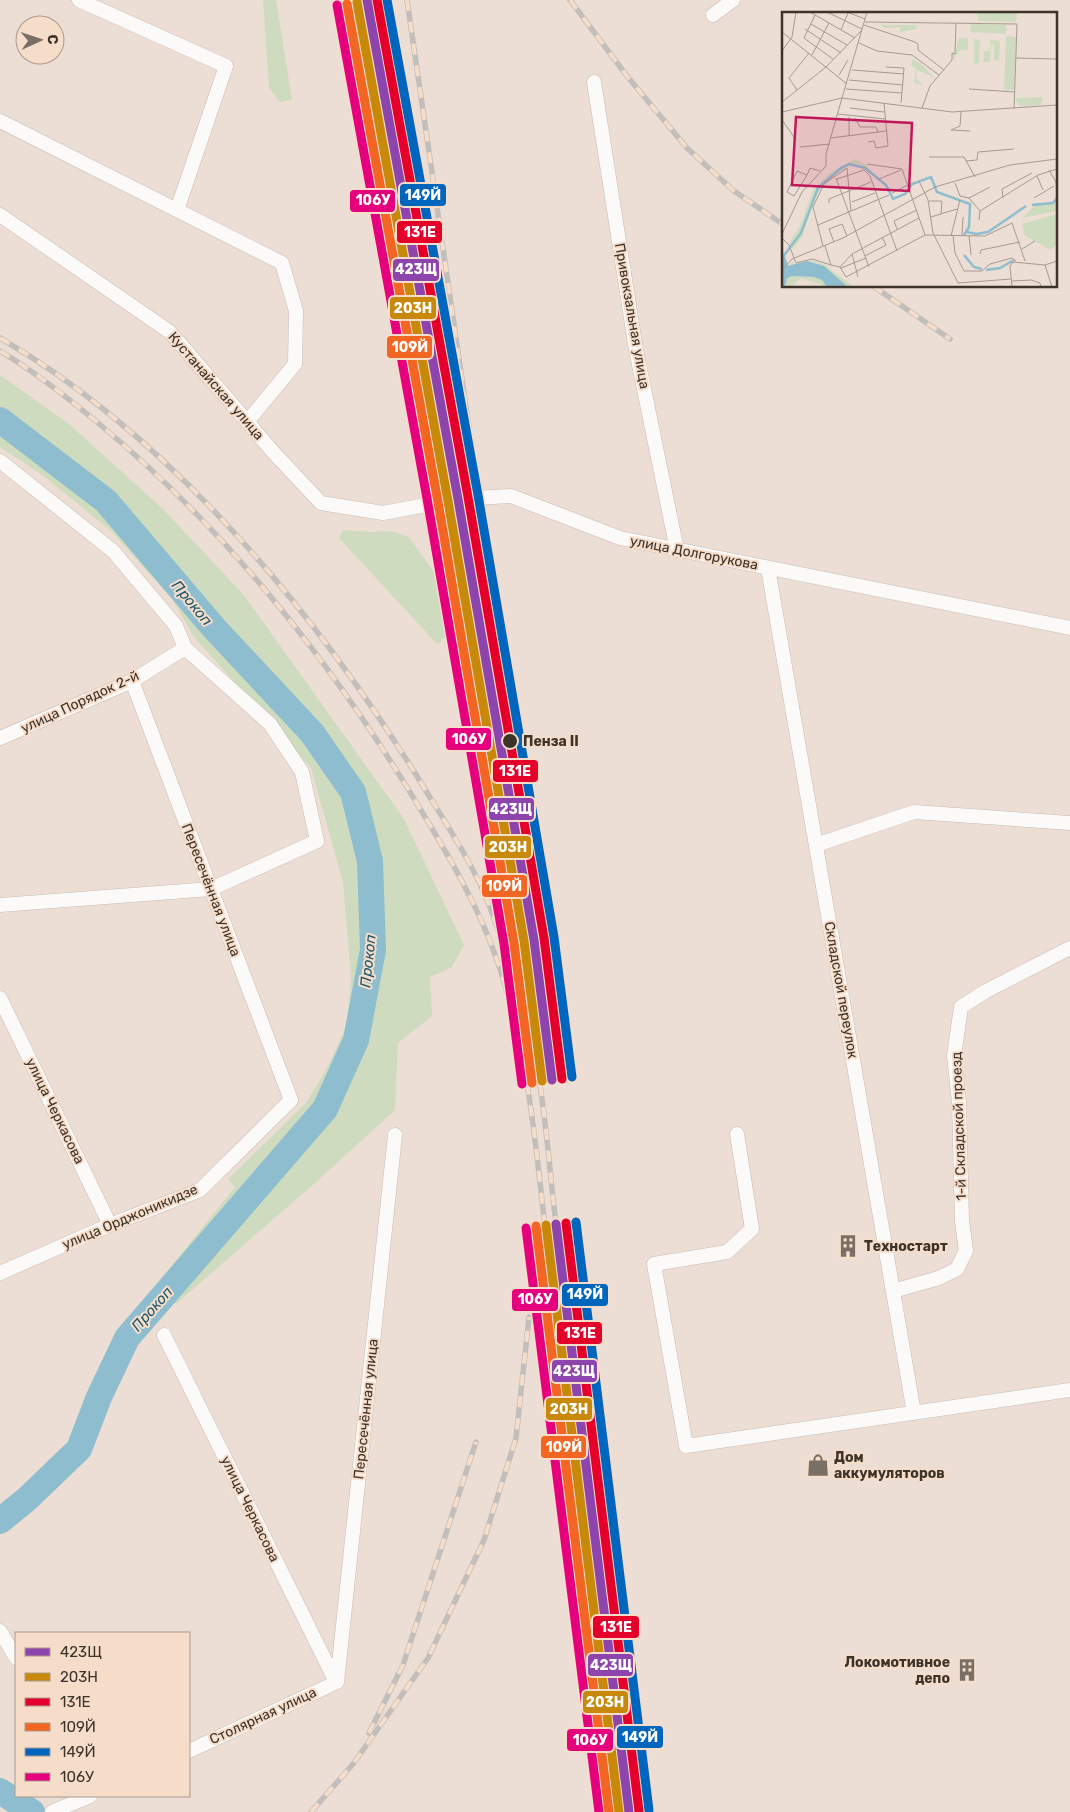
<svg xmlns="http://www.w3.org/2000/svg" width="1070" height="1812" font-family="Rubik,sans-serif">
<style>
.green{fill:#cedbbe}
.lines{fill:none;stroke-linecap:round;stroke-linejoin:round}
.river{stroke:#8fbdd0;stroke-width:26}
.street-casing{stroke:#c7bcb4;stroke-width:15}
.street{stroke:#fcfaf9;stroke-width:14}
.rail-casing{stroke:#c2bebb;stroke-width:5.5}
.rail{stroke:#f6ddc9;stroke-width:4;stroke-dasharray:11;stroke-linecap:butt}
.rail-1-casing{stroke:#f6ddc9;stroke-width:12}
.rail-2-casing{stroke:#f6ddc9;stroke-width:12}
.rail-3-casing{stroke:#f6ddc9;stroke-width:12}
.rail-4-casing{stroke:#f6ddc9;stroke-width:12}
.rail-5-casing{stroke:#f6ddc9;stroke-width:12}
.rail-6-casing{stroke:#f6ddc9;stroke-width:12}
.rail-1{stroke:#8e44ad;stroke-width:9}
.rail-2{stroke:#c8890b;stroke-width:9}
.rail-3{stroke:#e4002b;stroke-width:9}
.rail-4{stroke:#f26522;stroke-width:9}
.rail-5{stroke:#0065bd;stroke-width:9}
.rail-6{stroke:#e5007d;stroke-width:9}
.stop-dot{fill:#3c332b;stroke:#f6ddc9;stroke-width:2}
.labels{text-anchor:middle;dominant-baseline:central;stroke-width:4;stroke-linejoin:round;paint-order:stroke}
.street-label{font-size:14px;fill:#3c332b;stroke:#f6ddc9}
.stop-label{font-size:14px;font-weight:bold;fill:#3c332b;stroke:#f6ddc9;text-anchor:start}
.poi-label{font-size:14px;font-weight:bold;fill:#3c332b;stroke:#f6ddc9;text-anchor:start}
.water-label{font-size:15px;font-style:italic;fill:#1c566d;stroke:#f6ddc9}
.inset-river{fill:none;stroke:#8fbdd0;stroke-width:2.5}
.inset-road{fill:none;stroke:#a69a90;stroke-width:1}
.view{fill:#c2185b;fill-opacity:0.15;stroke:#c2185b;stroke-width:2.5}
.inset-edge{fill:none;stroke:#3c332b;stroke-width:2.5}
.line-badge{stroke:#f6ddc9;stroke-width:2}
.badge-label{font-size:14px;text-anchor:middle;font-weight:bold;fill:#fff}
</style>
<rect width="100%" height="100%" fill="#ecded4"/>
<path class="green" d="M 263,0 L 276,0 L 292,100 L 280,102 L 269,88 Z
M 0,375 L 69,424 L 163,509 L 243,594 L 404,819 L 464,945 L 452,967 L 430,977 L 432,1016 L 398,1043 L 395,1110 L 315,1183 L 176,1304 L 160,1280 L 235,1187 L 228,1179 L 306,1103 L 326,1070 L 347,1025 L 351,977 L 343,882 L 311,768 L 194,637 L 172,599 L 111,531 L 41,474 L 0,447 Z
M 343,530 L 370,532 L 391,531 L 409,537 L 451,596 L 450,633 L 437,644 L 339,538 Z"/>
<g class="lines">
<path class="river" d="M 0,420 L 106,501 L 214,628 L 312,733 L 353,792 L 370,861 L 373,950 L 356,1040 L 325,1109 L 127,1338 L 99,1397 L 79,1449 L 27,1499 L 0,1521
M 0,1791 L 32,1812"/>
<defs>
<path id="street" d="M 79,0 L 226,66 L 177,210
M 713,15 L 733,0
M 594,82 L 636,350 L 677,550
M 0,121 L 282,263 L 296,311 L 295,364 L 247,422
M 0,215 L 170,332 L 274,453 L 321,503 L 383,513 L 458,499 L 511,496 L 620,538 L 1070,628
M 0,461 L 113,551 L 176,626 L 185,648 L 270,724 L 302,772 L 317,841 L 211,889 L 0,905
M 768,568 L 914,1413
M 0,738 L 132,681 L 185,648
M 816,845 L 914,812 L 1070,823
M 0,998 L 110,1225
M 737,1134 L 752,1229 L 727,1252 L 654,1264 L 686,1446 L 1070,1390
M 0,1273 L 110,1225 L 200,1190 L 291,1100 L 132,681
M 893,1291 L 939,1278 L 957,1269 L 966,1251 L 962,1221 L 959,1102 L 954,1056 L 961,1007 L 986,991 L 1070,948
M 164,1335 L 336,1682
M 0,1631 L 16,1658
M 337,1682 L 395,1135
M 189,1751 L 337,1682
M 52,1812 L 90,1796"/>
</defs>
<use href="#street" class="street-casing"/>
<use href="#street" class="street"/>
<defs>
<path id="rail" d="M 407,0 L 476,476
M 570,0 L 627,76 L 687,148 L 734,191 L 784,225
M 873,286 L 950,339
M 0,338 C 174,439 319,617 423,786 C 448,827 474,865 491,910 C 509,957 525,1007 535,1056 C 546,1111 549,1168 556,1224
M 0,351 C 34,371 67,397 98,423 C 224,527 328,658 413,797 C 447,853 480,907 500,969 C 528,1055 536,1147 546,1236 C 560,1349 573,1463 586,1576
M 369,1733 L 403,1665 L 476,1442
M 311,1812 L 353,1764 L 428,1658 L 484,1540 L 516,1438 L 529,1317"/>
</defs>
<use href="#rail" class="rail-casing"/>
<use href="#rail" class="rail"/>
<defs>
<path id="rail-1" d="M 367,0 L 458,499 L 534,940 L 552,1080
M 556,1224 L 629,1812"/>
<path id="rail-2" d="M 357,2 L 448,501 L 524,941 L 542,1081
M 546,1225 L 619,1812"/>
<path id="rail-3" d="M 377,0 L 468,497 L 544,938 L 562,1079
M 566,1223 L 639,1811"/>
<path id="rail-4" d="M 347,4 L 438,502 L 514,943 L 532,1083
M 536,1226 L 609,1812"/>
<path id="rail-5" d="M 387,0 L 478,495 L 554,937 L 572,1077
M 576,1222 L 649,1810"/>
<path id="rail-6" d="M 337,5 L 428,504 L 504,944 L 522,1084
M 526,1228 L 599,1812"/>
</defs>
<use href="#rail-1" class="rail-1-casing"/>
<use href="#rail-2" class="rail-2-casing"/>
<use href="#rail-3" class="rail-3-casing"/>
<use href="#rail-4" class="rail-4-casing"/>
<use href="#rail-5" class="rail-5-casing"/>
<use href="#rail-6" class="rail-6-casing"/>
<use href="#rail-1" class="rail-1"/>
<use href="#rail-2" class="rail-2"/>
<use href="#rail-3" class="rail-3"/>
<use href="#rail-4" class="rail-4"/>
<use href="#rail-5" class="rail-5"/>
<use href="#rail-6" class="rail-6"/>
</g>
<defs>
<symbol id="building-bare" viewBox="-9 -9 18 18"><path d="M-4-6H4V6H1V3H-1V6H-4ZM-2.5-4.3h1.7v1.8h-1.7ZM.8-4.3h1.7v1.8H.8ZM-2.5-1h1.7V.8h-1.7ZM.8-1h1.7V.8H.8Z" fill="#7a6f66" stroke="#f6ddc9" stroke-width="2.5" paint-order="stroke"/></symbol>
<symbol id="shop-bare" viewBox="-9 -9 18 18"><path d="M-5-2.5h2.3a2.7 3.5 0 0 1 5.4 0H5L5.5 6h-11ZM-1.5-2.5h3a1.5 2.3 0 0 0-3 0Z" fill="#7a6f66" stroke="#f6ddc9" stroke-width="2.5" paint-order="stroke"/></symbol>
</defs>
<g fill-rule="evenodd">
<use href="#building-bare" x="832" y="1230" width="32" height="32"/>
<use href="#shop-bare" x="802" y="1449" width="32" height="32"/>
<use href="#building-bare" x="951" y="1654" width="32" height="32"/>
</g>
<circle class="stop-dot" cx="510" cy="741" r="8"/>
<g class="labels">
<g class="street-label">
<text transform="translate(632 316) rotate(80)">Привокзальная улица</text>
<text transform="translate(216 386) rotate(49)">Кустанайская улица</text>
<text transform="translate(694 553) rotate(11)">улица Долгорукова</text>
<text transform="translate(80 702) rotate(-25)">улица Порядок 2-й</text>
<text transform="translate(211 890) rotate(69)">Пересечённая улица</text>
<text transform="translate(841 990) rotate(80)">Складской переулок</text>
<text transform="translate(55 1111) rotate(64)">улица Черкасова</text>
<text transform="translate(959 1126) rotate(-92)">1-й Складской проезд</text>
<text transform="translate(130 1217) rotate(-23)">улица Орджоникидзе</text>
<text transform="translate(366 1409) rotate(-84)">Пересечённая улица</text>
<text transform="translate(250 1509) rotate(64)">улица Черкасова</text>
<text transform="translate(263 1716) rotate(-25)">Столярная улица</text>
</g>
<g class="stop-label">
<text x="523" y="741">Пенза II</text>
</g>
<g class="poi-label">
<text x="864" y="1246">Техностарт</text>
<text x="834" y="1457">Дом<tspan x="834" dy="16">аккумуляторов</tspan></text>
<text x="950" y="1662" text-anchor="end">Локомотивное<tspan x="950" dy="16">депо</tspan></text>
</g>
<g class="water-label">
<text transform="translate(192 603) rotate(50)">Прокоп</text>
<text transform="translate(368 961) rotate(-84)">Прокоп</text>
<text transform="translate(152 1309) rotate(-49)">Прокоп</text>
</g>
</g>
<g transform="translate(782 12)">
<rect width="275" height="275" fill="#ecded4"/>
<path d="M 195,0 L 235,0 L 234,10 L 196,9 ZM 189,12 L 224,13 L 224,22 L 188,20 ZM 98,13 L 135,13 L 134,17 L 118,20 L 118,15 L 103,16 ZM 224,24 L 234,25 L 232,78 L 222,78 ZM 177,26 L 186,26 L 186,38 L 178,38 L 171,49 L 170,41 L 173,41 ZM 192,27 L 198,28 L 197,51 L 192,52 ZM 208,28 L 218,29 L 217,49 L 212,48 L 212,33 L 209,33 L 208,49 L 201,51 L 202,39 L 208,39 ZM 130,47 L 139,52 L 153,66 L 135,58 L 134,66 L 141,73 L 132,71 L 134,56 L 130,54 ZM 261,85 L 259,93 L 237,94 L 234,89 L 233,86 ZM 73,147 L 83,152 L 95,166 L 77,154 L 68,154 L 45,168 L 34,184 L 20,225 L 11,237 L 7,231 L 17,216 L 32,177 L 49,160 ZM 275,186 L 275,199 L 240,206 L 256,191 L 270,190 ZM 275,202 L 275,232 L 269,238 L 243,224 L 240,212 ZM 25,249 L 32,249 L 43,253 L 72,275 L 66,275 L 35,251 L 25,249 L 15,254 L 6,254 L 10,250 L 14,253 ZM 11,264 L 32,265 L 40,268 L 45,275 L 19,266 L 10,275 L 3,275 L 5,266 Z" fill="#cedbbe"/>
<path d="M 0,243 L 3,244 L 6,254 L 25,249 L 42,254 L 66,275 L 45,275 L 40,268 L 32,265 L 11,264 L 5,266 L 3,275 L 0,275 Z" fill="#8fbdd0"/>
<path class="inset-river" d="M 250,193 L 271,191 L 275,186M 185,220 L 194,222 L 206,220 L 244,194M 182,243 L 192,255 L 200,257M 0,246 L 19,221 L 36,176 L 59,156 L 67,152 L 83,156 L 104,173 L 111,187 L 123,182 L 130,172 L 149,165 L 155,180 L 188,192 L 187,215 L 182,223M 204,258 L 218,256 L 232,248"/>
<path class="inset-road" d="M 28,0 L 73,26M 45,0 L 80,17M 65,0 L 83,7M 33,3 L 22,26 L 51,47M 83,10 L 235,12 L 232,97M 29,12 L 65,33M 82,13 L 133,30 L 136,32 L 136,38 L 162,58M 23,17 L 59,41M 59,18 L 66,1M 0,20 L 65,72M 77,31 L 95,39 L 130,43 L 157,63M 0,39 L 10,25 L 14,0M 30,43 L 47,11M 234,46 L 275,47M 104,55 L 122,56 L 119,91M 70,58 L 122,62M 57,63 L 66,48M 67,68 L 121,73M 64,77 L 120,81M 187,77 L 233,80M 15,78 L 7,66 L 27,41M 60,86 L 85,0M 0,90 L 44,55 L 79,19M 68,96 L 102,100M 140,96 L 148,74 L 170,48 L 170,41 L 173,42 L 174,11M 0,100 L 60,86 L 170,100 L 275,93M 179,100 L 178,114 L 169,118 L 188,119M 56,102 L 103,107M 67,105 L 67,124M 73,106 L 78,115 L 94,115 L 96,120M 0,108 L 14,128M 49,126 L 104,119M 86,130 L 92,129 L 94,136 L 106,134 L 102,91M 18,135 L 48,132M 147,145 L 182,145 L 193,165M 184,149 L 195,148 L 196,140 L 232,137M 85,152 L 120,157M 120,157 L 143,223 L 203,224 L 230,211 L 243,249M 267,158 L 274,170 L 275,184M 25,163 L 15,159 L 5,180 L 12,184 L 25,163 L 28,156 L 38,159M 255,164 L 261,178M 54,166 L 87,255M 55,167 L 82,158 L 88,164 L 115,239M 97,167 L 119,158M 137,169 L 146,188 L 151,221 L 176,271 L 229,267M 173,171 L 178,184 L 187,186 L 198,199 L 197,208M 110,181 L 126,173M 187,186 L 208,175M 221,186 L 220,177 L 250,161M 252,186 L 272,174M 147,189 L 160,189 L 159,202M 70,190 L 93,181M 47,191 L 47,187 L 89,170M 198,199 L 256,163 L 275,157M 149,205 L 175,197M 36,213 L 107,183M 115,217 L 112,209 L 135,198M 0,222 L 20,180 L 44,154 L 44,142 L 60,86M 171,223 L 173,241 L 182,259M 180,223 L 181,205M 187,223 L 189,243M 169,224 L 178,188M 0,226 L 7,233 L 14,251 L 30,247 L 49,253M 52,230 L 47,217 L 60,212 L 65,224M 41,234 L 31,195 L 42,172 L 65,156 L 69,199M 43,234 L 49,253 L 58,255M 240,237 L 253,229M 70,242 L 76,265M 198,242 L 199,238 L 238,230M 83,244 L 104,233 L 100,225M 263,253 L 270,275M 58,255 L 64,265 L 143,223M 58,255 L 70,242 L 137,206M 59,256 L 84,246M 0,258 L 10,247 L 61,226 L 153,175 L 228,153 L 275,147M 182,259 L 200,259 L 208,252 L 230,246 L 234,249M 230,269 L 249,268 L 258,271 L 259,275M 230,275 L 228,254 L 231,250 L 263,253 L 275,249"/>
<path class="view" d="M 14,105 L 130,111 L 127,179 L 10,173 Z"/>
<rect width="275" height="275" class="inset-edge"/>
</g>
<g class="line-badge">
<rect x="399" y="183" width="48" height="24" rx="5" fill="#0065bd"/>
<rect x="349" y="189" width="47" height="24" rx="5" fill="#e5007d"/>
<rect x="396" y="220" width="47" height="24" rx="5" fill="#e4002b"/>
<rect x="392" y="258" width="48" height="24" rx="5" fill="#8e44ad"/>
<rect x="389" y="296" width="48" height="24" rx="5" fill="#c8890b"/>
<rect x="386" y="335" width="47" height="24" rx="5" fill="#f26522"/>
<rect x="445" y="727" width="47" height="24" rx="5" fill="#e5007d"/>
<rect x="492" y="759" width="47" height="24" rx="5" fill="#e4002b"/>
<rect x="488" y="797" width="47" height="24" rx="5" fill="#8e44ad"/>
<rect x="484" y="835" width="48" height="24" rx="5" fill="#c8890b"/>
<rect x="481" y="874" width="47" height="24" rx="5" fill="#f26522"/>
<rect x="561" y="1283" width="48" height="24" rx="5" fill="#0065bd"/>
<rect x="511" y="1288" width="48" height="24" rx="5" fill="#e5007d"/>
<rect x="556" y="1321" width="47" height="24" rx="5" fill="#e4002b"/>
<rect x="551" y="1359" width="47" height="24" rx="5" fill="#8e44ad"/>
<rect x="545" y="1397" width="48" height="24" rx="5" fill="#c8890b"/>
<rect x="540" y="1435" width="47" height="24" rx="5" fill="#f26522"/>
<rect x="592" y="1615" width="48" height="24" rx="5" fill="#e4002b"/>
<rect x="587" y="1653" width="47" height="24" rx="5" fill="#8e44ad"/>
<rect x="582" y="1690" width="47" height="24" rx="5" fill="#c8890b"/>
<rect x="616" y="1725" width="48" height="24" rx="5" fill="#0065bd"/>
<rect x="566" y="1728" width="48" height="24" rx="5" fill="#e5007d"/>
</g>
<g class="badge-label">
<text x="423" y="200">149Й</text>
<text x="373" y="205">106У</text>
<text x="420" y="237">131Е</text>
<text x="416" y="274">423Щ</text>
<text x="413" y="313">203Н</text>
<text x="410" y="352">109Й</text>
<text x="469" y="744">106У</text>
<text x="515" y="776">131Е</text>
<text x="511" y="814">423Щ</text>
<text x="508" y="852">203Н</text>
<text x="504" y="891">109Й</text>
<text x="585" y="1299">149Й</text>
<text x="535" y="1304">106У</text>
<text x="580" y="1338">131Е</text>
<text x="574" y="1376">423Щ</text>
<text x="569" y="1414">203Н</text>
<text x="564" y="1452">109Й</text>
<text x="616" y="1632">131Е</text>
<text x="611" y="1670">423Щ</text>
<text x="605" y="1707">203Н</text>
<text x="640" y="1742">149Й</text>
<text x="590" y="1745">106У</text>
</g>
<rect x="15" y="1632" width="175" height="165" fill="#f6ddc9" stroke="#ac998a"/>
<rect x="25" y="1648" width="25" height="8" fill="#8e44ad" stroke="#ac998a"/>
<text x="60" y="1657" font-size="15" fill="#3c332b">423Щ</text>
<rect x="25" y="1673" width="25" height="8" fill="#c8890b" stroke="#ac998a"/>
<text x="60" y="1682" font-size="15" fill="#3c332b">203Н</text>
<rect x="25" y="1698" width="25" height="8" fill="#e4002b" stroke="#ac998a"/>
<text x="60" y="1707" font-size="15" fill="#3c332b">131Е</text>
<rect x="25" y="1723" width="25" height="8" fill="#f26522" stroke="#ac998a"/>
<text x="60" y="1732" font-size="15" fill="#3c332b">109Й</text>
<rect x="25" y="1748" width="25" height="8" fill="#0065bd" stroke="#ac998a"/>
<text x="60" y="1757" font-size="15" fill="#3c332b">149Й</text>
<rect x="25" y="1773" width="25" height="8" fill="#e5007d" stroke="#ac998a"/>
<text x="60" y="1782" font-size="15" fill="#3c332b">106У</text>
<g transform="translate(40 40) rotate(87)"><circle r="24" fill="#f6ddc9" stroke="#ac998a"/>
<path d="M0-4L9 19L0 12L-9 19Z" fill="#7a6f66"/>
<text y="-8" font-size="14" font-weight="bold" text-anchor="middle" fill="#3c332b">С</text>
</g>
</svg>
